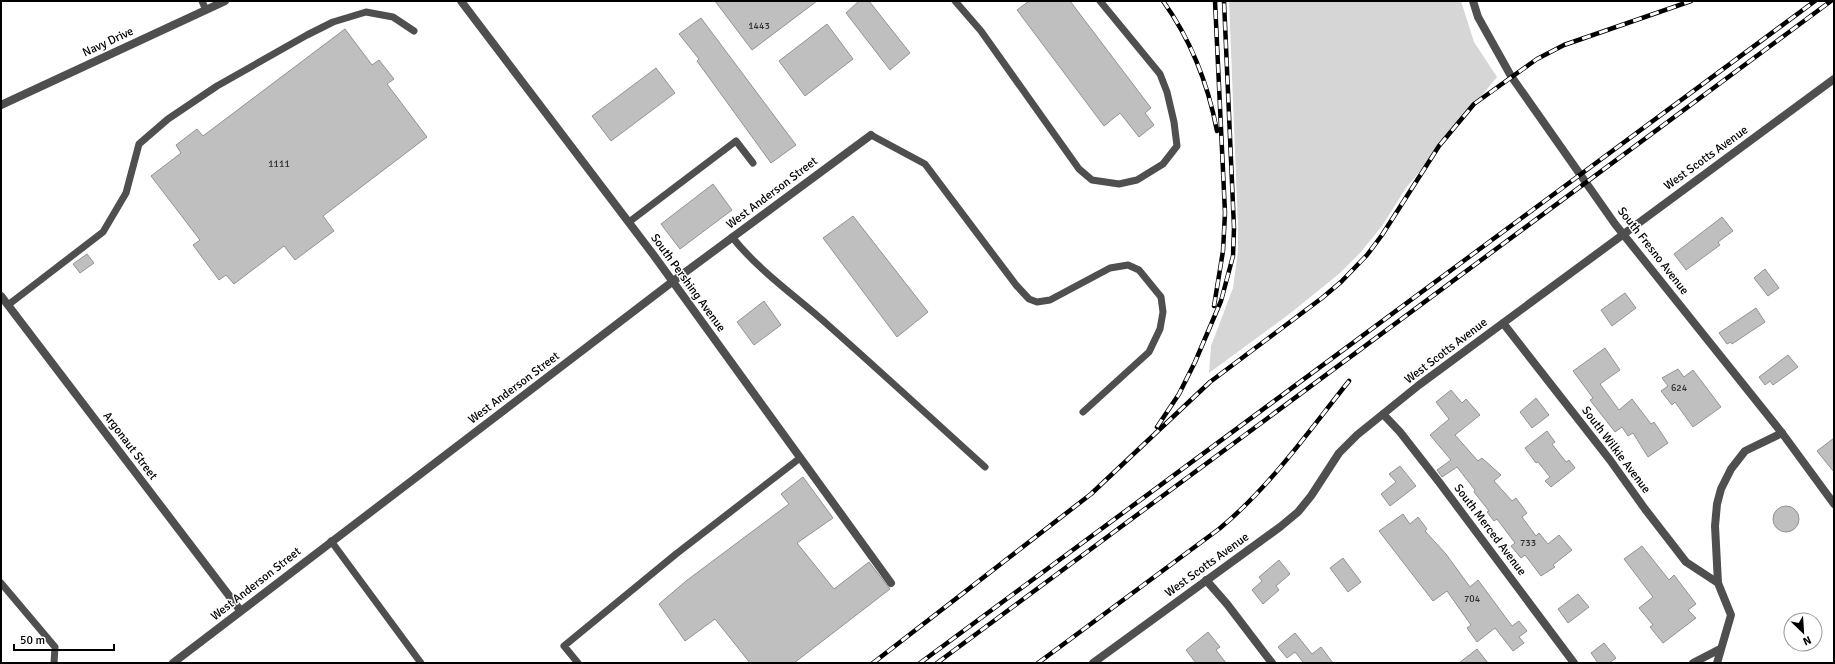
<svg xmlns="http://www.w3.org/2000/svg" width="1835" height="664" font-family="Signika,sans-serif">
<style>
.green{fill:#d6d6d6}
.building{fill:#bfbfbf;stroke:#939393}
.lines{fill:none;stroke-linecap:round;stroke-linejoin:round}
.service{stroke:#4f4f4f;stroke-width:7}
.minor{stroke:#4f4f4f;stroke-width:8}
.tertiary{stroke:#4f4f4f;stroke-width:8}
.rail-casing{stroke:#000;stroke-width:4.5}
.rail{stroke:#fff;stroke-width:3;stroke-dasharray:9;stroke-linecap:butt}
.labels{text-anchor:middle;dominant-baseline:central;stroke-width:3;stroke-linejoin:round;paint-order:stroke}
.number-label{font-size:10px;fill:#303030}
.street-label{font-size:12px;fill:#000;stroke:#fff}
</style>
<rect width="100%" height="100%" fill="#fff"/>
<path class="green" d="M 1229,1 L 1461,1 L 1474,42 L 1497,77 L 1406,188 L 1382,226 L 1360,253 L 1340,273 L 1292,312 L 1209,373 L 1211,346 L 1233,288 L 1238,251 L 1238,226 Z"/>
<path class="building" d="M 715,1 L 817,1 L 752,50 Z
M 859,1 L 869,1 L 910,53 L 890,70 L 846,13 Z
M 1029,1 L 1070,1 L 1151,108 L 1145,113 L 1154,125 L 1139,137 L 1120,113 L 1104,126 L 1017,10 Z
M 701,18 L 796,145 L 771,163 L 697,61 L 699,59 L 679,34 Z
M 827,24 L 853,59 L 805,96 L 779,61 Z
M 345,29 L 372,65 L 379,60 L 394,79 L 387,84 L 427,137 L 323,216 L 334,231 L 295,260 L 284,246 L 234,284 L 226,275 L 219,280 L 193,245 L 200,240 L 151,176 L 181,153 L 176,145 L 197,129 L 203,136 Z
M 656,68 L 675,93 L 611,141 L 592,116 Z
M 713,184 L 732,210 L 680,249 L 661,224 Z
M 853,216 L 928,312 L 897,337 L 823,238 Z
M 1722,217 L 1733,231 L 1718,242 L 1720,245 L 1686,270 L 1674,254 Z
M 87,254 L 94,263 L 80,273 L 73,264 Z
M 1765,269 L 1779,288 L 1768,296 L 1754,278 Z
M 1625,293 L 1636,308 L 1612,326 L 1601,310 Z
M 764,301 L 781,325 L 754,345 L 737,322 Z
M 1756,308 L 1765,322 L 1732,344 L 1731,342 L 1727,344 L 1719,333 Z
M 1605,348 L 1620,370 L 1600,384 L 1619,410 L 1632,399 L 1651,424 L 1654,422 L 1668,443 L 1648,457 L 1633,433 L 1628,436 L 1622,427 L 1615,432 L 1590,400 L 1593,398 L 1573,371 Z
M 1788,355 L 1798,367 L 1773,385 L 1770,381 L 1765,385 L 1759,377 Z
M 1678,369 L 1684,377 L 1693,370 L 1721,407 L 1693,427 L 1675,402 L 1672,405 L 1661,391 L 1668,386 L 1662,378 Z
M 1451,390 L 1462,403 L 1466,399 L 1480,415 L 1455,435 L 1478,461 L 1482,458 L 1501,475 L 1494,481 L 1512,501 L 1516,498 L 1527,513 L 1522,517 L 1536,536 L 1539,533 L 1548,544 L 1559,535 L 1572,550 L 1553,565 L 1555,567 L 1541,576 L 1525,555 L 1521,558 L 1511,546 L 1515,543 L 1497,519 L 1494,521 L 1487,512 L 1489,511 L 1474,492 L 1475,490 L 1457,467 L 1442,477 L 1437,470 L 1451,460 L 1430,435 L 1449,419 L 1436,402 Z
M 1536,398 L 1549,415 L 1532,428 L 1520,412 Z
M 1547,431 L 1555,442 L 1552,444 L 1566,462 L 1569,460 L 1575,468 L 1551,487 L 1545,481 L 1550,477 L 1538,462 L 1536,463 L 1525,448 Z
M 1834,438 L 1834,472 L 1817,451 Z
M 1400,466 L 1416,486 L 1390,506 L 1381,494 L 1396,482 L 1389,474 Z
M 803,477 L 833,518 L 797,543 L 834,589 L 869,562 L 890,589 L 794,663 L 750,663 L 715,619 L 685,641 L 659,604 L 686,581 L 789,504 L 781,494 Z
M1773 519a13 13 0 1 1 26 0a13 13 0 1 1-26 0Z
M 1403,514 L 1410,524 L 1418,517 L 1427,529 L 1425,531 L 1446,554 L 1470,587 L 1478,580 L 1512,626 L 1519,621 L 1527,631 L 1519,637 L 1524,643 L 1513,651 L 1495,628 L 1477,642 L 1467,628 L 1471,625 L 1447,591 L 1433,601 L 1379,531 Z
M 1642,546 L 1669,580 L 1674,575 L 1696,604 L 1688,610 L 1696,618 L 1663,643 L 1650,627 L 1653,625 L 1639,608 L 1653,597 L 1624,559 Z
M 1343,558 L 1361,582 L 1348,592 L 1330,568 Z
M 1279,560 L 1290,574 L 1276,586 L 1279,590 L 1263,604 L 1252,590 L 1262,581 L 1259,577 Z
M 1578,594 L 1589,607 L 1568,623 L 1558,609 Z
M 1208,632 L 1220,647 L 1216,650 L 1226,663 L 1196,663 L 1186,650 Z
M 1295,633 L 1312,654 L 1321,647 L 1333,663 L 1301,663 L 1303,662 L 1295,652 L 1287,658 L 1278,647 Z
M 1604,643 L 1616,658 L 1609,663 L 1598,663 L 1591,653 Z
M 1477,649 L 1488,663 L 1459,663 Z"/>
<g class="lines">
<path class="service" d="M 202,1 L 206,10
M 955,1 L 981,31 L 1079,169 L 1092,180 L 1119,184 L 1137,180 L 1163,164 L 1177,146 L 1174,122 L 1167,92 L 1160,74 L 1100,1
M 871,135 L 925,164 L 1016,285 L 1029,299 L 1037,302 L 1050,300 L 1110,268 L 1128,265 L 1139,270 L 1161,297 L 1163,312 L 1160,329 L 1149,352 L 1083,412
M 629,222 L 736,141 L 753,163
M 732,237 C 760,272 796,296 828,325 C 881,372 933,420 985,467
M 8,305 L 103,232 L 126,193 L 139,144 L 168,119 L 217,86 L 307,35 L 333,22 L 366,12 L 393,17 L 414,31
M 331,541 L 421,663
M 1,583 L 55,647 L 54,663
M 578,663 L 564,646 L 676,554 L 800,458"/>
<path class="minor" d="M 461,1 L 655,257 L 891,583
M 1,296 L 240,610
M 1503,323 L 1610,460 L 1645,509 L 1686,562 L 1718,583
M 1383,414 L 1400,432 L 1439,482 L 1574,663
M 1206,580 L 1227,604 L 1272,663
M 173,663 L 672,282 L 871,135
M 1093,663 L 1280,527 L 1298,512 L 1311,496 L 1339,453 L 1357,435 L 1419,385 L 1834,79
M 1693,663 L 1720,649
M 1717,663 L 1731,615 L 1718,583 L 1715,526 L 1717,504 L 1721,489 L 1731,469 L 1745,451 L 1782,433"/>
<path class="tertiary" d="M 1473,1 L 1478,17 L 1511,76 L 1615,224 L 1782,433 L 1834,504
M 1,105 L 225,1"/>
<defs>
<path id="rail" d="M 1163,1 C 1191,40 1208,84 1217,131
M 1214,306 L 1223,251 L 1225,213 L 1215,1
M 1157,427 L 1179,394 L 1195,362 L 1221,301 L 1233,256 L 1234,228 L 1224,1
M 873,663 L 1091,494 L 1210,382 L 1322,298 L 1341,282 L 1367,255 L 1382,235 L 1439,146 L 1474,104 L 1537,59 L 1564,45 L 1691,1
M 920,663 L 1815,1
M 937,663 L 1831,1
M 1038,663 L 1219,529 C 1270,487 1308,432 1349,381"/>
</defs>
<use href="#rail" class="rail-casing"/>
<use href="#rail" class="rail"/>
</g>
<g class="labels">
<g class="number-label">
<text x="759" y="26">1443</text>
<text x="279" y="164">1111</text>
<text x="1679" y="388">624</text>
<text x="1528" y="543">733</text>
<text x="1472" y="599">704</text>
</g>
<g class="street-label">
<text transform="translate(108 42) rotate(-25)">Navy Drive</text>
<text transform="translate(1706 158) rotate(-36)">West Scotts Avenue</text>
<text transform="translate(772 193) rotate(-37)">West Anderson Street</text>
<text transform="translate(1653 251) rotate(52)">South Fresno Avenue</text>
<text transform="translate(688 283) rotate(54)">South Pershing Avenue</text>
<text transform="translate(1446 351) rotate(-37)">West Scotts Avenue</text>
<text transform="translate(514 388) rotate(-37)">West Anderson Street</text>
<text transform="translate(130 446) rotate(53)">Argonaut Street</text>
<text transform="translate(1616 450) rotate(53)">South Wilkie Avenue</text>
<text transform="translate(1490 530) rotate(53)">South Merced Avenue</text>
<text transform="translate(1207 565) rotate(-36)">West Scotts Avenue</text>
<text transform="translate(256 584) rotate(-38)">West Anderson Street</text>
</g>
</g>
<rect width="1835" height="664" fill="none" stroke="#000000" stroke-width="4"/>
<g transform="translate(1803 632) rotate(155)"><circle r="19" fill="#ffffff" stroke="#999999"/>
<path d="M0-3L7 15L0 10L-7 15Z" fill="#000000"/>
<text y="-6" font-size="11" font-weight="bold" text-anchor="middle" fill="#000000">N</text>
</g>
<path d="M14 644v6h100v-6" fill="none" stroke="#000000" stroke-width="2"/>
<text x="20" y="644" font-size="12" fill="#000000" stroke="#ffffff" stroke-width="3" paint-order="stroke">50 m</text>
</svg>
